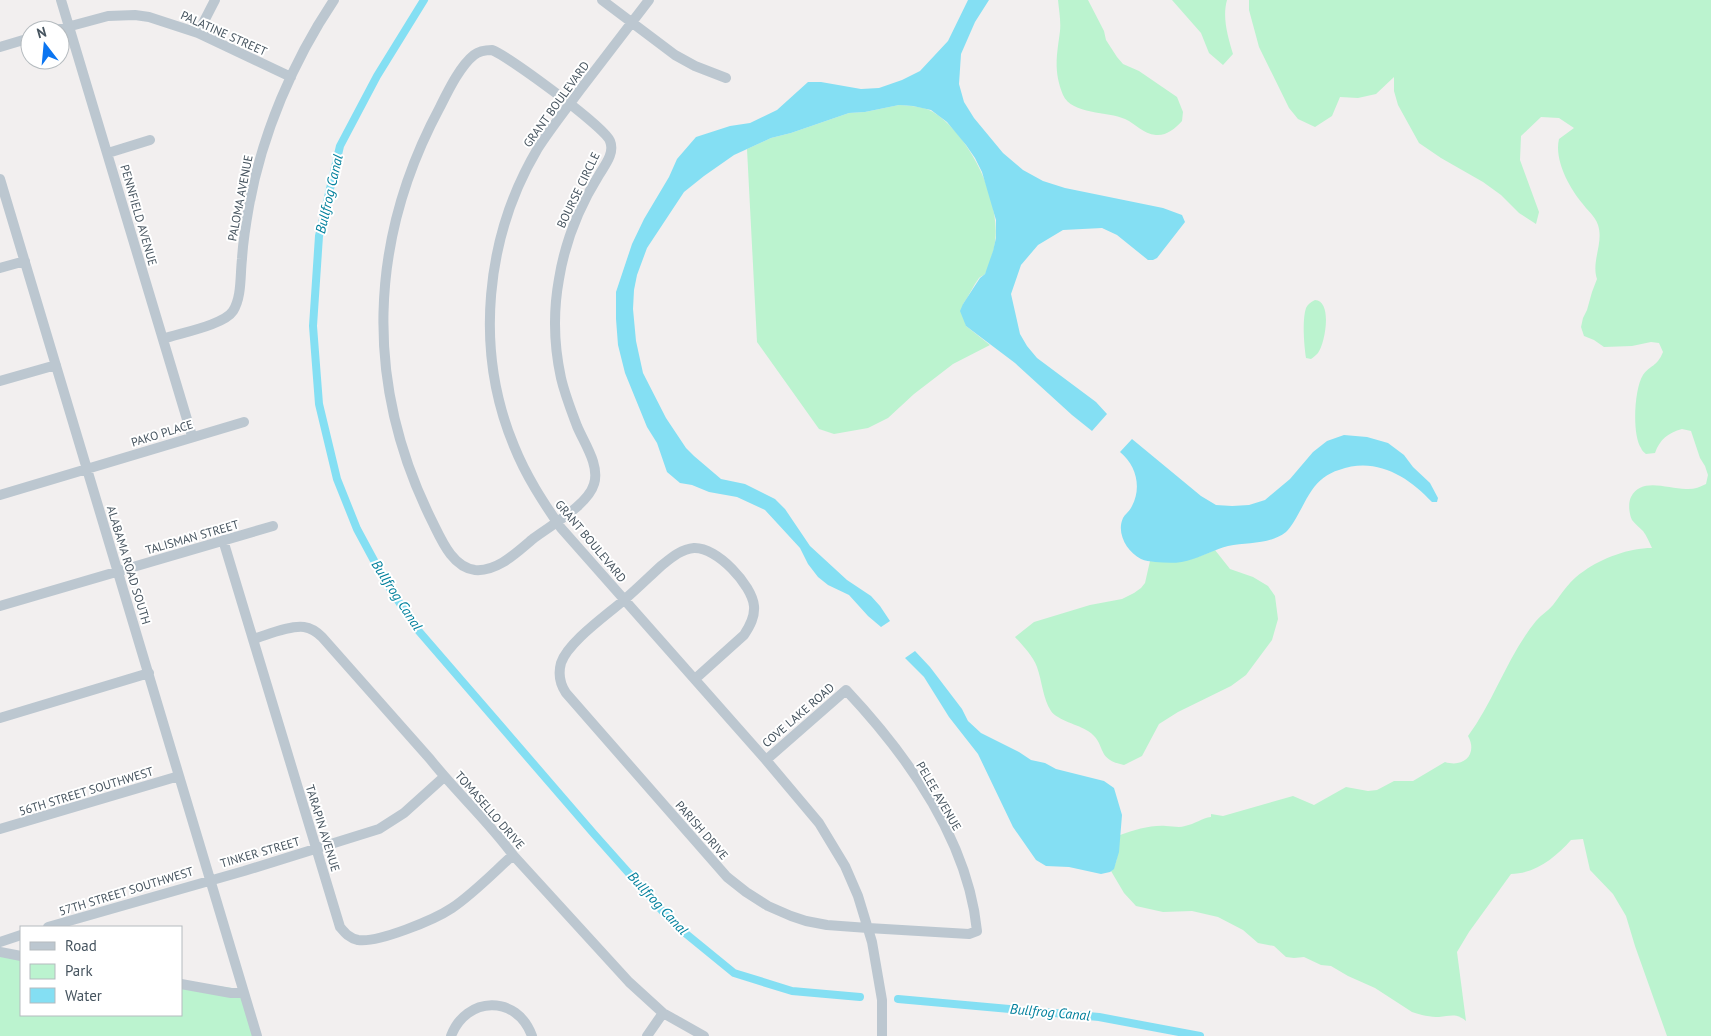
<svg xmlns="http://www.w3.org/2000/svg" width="1711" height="1036" font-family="'PT Sans',sans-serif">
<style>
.green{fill:#bbf3cf}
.water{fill:#84dff3}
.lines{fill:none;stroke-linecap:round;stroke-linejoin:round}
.canal{stroke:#84dff3;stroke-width:8}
.minor{stroke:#bcc7d0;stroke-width:10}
.labels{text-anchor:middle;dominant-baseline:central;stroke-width:4;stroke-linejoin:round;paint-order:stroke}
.street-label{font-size:12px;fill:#46545f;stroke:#fff}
.water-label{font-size:14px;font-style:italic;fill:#03819d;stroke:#fff}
</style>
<rect width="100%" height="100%" fill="#f2efef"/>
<path class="green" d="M 1058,0 L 1088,0 L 1104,31 L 1106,40 L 1117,57 L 1123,64 L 1139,71 L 1177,97 L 1183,112 L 1182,121 C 1175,129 1166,136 1156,135 C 1143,134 1136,124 1125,119 C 1108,111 1072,115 1063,95 C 1053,70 1057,55 1060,31 C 1061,21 1059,10 1058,0 Z
M 1172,0 L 1227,0 C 1222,18 1228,37 1233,54 L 1223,65 L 1209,53 L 1201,33 Z
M 1249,0 L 1711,0 L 1711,1036 L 1667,1036 L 1635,946 L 1626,916 L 1613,894 L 1590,870 L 1583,839 L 1571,840 C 1556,857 1535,874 1511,874 L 1469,932 L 1457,952 L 1466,1021 C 1457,1013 1450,1016 1439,1017 C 1431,1017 1420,1015 1412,1012 L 1375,988 L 1348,976 L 1331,966 L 1321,965 L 1304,957 L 1294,958 L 1286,957 L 1274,946 L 1258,943 L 1243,930 L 1218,917 L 1192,911 L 1163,912 L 1136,906 L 1124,893 L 1111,871 C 1120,861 1117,846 1120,835 C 1135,830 1150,825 1166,826 C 1173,826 1179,828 1185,826 C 1195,824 1202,818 1211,817 L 1211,814 L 1223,816 L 1293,796 L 1314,805 L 1346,787 L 1368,791 L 1377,790 L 1394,781 L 1413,781 L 1445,762 C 1464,768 1478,754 1468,736 C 1494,701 1508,655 1536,621 C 1541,615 1548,611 1553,605 C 1562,593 1571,579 1584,571 C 1602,558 1629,548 1652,548 C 1649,542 1647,536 1643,531 C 1639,527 1635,524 1632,520 C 1629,514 1628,503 1631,497 C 1642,476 1669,490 1688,489 C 1695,489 1700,487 1706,484 L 1708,475 L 1705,466 L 1700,458 L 1691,431 L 1682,429 C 1668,433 1660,439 1655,453 L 1646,454 C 1644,452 1642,451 1641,448 C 1632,435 1634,389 1643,375 C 1650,365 1657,367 1663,352 L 1659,343 L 1651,342 L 1632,346 L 1604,347 L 1594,340 L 1584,336 L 1581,327 L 1583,318 L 1587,310 L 1592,292 L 1597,279 C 1591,261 1604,243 1598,225 C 1595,216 1587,210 1582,203 C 1569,187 1554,160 1559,139 L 1574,128 L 1559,118 L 1541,117 L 1521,136 L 1520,160 L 1539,212 L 1536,224 L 1519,213 L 1501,195 L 1483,182 L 1441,158 L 1419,143 L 1398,105 L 1394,91 L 1394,77 L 1376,94 L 1358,98 L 1340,97 L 1332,116 L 1315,127 L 1298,119 L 1289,108 L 1259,47 L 1249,10 Z
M 899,105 C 910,106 923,106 933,112 C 971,135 1006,208 993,252 C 991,258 989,268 985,274 C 984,275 980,277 979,278 C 973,286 969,296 963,304 L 966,326 L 990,345 L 953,364 L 914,394 L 888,418 L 868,428 L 834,434 L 819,429 L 757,342 L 747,149 L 771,138 L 791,133 L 849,113 L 865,112 Z
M 1315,300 C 1333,301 1325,344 1318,353 C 1316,355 1314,357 1311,359 L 1306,358 C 1304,345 1302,320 1306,308 C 1308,304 1311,302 1315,300 Z
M 1215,550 L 1230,569 L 1253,577 L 1268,586 L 1275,596 L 1278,619 L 1272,640 L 1246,675 L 1231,686 L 1178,712 L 1159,724 L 1142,756 L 1124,765 C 1094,759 1108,744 1088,731 C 1079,725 1057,720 1051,711 C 1043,699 1042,681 1037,667 C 1033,656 1023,646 1015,637 L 1034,622 L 1090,605 L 1122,599 L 1134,593 L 1141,588 L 1145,583 L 1150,561 C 1178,564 1189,561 1215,550 Z
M 0,956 L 21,959 L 21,1015 L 181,1015 L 181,981 L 239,989 L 253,1036 L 0,1036 Z"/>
<path class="water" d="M 968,0 L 989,0 L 975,22 L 961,54 L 959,84 L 964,102 L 974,118 L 1003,153 L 1023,170 L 1043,181 L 1065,188 L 1163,208 L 1182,215 L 1185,222 L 1157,258 L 1153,260 L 1148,260 L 1117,235 L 1102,228 L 1063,230 L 1038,245 L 1021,265 L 1011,294 L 1020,334 L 1027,346 L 1037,358 L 1096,402 L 1107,414 L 1092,431 L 1072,415 L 1015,363 L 966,326 L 960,311 L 963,304 L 980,278 L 985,274 L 993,251 L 996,238 L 996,220 L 982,172 L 975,158 L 966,145 L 947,122 L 931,110 L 913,106 L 899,105 L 865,112 L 849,113 L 791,133 L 771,138 L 734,155 L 704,176 L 684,192 L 647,248 L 637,275 L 634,290 L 633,309 L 636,341 L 643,373 L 666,418 L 686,448 L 694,456 L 721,479 L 745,484 L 775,499 L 785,509 L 810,546 L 847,580 L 871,596 L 880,606 L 890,621 L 881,627 L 868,616 L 849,595 L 828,585 L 818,577 L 808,564 L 800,548 L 765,510 L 737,497 L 709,492 L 692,485 L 680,483 L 667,472 L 657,443 L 647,427 L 625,373 L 618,345 L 616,319 L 616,292 L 632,244 L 644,219 L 669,177 L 677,159 L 696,137 L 730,126 L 750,123 L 777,110 L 808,82 L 821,82 L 861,89 L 879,88 L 902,80 L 920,71 L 948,41 Z
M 1344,435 L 1367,437 L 1388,443 L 1404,455 L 1413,467 L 1430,483 L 1438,498 L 1437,502 L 1432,502 C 1408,476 1375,456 1339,470 C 1328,473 1318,481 1312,490 C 1304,501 1295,524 1286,532 C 1269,545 1248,542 1228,546 C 1216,549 1205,555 1193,559 C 1180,564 1168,563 1155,562 C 1150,561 1145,561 1141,559 C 1127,552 1116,533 1123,518 C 1125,514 1130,511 1132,506 C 1142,487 1136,465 1120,452 L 1132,439 L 1201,496 L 1216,505 L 1232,506 L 1249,505 L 1265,500 L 1290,479 L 1313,452 L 1327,441 Z
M 915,651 L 930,667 L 962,709 L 968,721 L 981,733 L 1019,752 L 1031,760 L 1045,763 L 1056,769 L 1104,781 L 1114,788 L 1122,815 L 1119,852 L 1114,869 L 1110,872 L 1101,874 L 1069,867 L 1046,866 L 1036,860 L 1013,827 L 978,754 L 949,717 L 924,677 L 905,658 Z"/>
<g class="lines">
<path class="canal" d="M 424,0 L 377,76 L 340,146 L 319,236 L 313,326 L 319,404 L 337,479 L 357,529 L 385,581 L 417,629 L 594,834 L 674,924 L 734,973 L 792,991 L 860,997
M 898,999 L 1099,1017 L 1200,1036"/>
<path class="minor" d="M 61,0 L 192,436
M 602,0 L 675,55 L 695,66 L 726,78
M 649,0 C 626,30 603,60 580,90 C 566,109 551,128 538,148 C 485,237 474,350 514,446 C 526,476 543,502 561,528 L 766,760 L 819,823 L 845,866 L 858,896 L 872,942 L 882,1000 L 882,1036
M 56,30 L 108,16 L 135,15 L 149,17 L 198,33 L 291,77
M 198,33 L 215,0
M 0,47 L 30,38
M 492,50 C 508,56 605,127 610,141 C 615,153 605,165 599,175 C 579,207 565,242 559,279 C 553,312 554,346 561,378 C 565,395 571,410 577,426 C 584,443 600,465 594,484 C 588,505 551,525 534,538 C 518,551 498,572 475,570 C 452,567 441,539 432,521 C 364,384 368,241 440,107 C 448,91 460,66 474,55 C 479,51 485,50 492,50 Z
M 108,153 L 150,140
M 0,179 L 257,1036
M 0,268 L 25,261
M 163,339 C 180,333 224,325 233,311 C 242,297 240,275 242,259 C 243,241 246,223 249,206 C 262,134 293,61 334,0
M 0,381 L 56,365
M 0,495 L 244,422
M 223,540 L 340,927 C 345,933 349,938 358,940 C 378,943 434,920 452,908 C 474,893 493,873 513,855
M 0,606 L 273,526
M 253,639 C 267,635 290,625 304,627 C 311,628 317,632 322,637 L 430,759 C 456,792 488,821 513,855 L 629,982 L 663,1013 L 704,1036
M 695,679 L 744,635 C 750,626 755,617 754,606 C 752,585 717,547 694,548 C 681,549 671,558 661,566 C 649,577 637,589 624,600 C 607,615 568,642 561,663 C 558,674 560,684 566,693 L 727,877 L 746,892 L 768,906 L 791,916 L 806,921 L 827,925 L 868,928 L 969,934 L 977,931 C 968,840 907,755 846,690 L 766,760
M 0,718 L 149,673
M 0,829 L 179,776
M 48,927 L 244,871 L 379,829 L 404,813 L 444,777
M 0,942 L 21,935
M 0,952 L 21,956
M 181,984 L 231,993 L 244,993
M 451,1036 C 466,996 517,994 532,1036
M 647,1036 L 663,1013"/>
</g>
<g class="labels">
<g class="street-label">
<text transform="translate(224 33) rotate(24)">PALATINE STREET</text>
<text transform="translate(556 104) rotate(-54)">GRANT BOULEVARD</text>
<text transform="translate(578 190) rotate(-64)">BOURSE CIRCLE</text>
<text transform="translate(240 198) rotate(-79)">PALOMA AVENUE</text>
<text transform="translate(139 215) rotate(74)">PENNFIELD AVENUE</text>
<text transform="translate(162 433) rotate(-17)">PAKO PLACE</text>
<text transform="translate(192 537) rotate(-16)">TALISMAN STREET</text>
<text transform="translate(591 541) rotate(50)">GRANT BOULEVARD</text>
<text transform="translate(129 565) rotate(73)">ALABAMA ROAD SOUTH</text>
<text transform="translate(798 715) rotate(-41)">COVE LAKE ROAD</text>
<text transform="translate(86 791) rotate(-17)">56TH STREET SOUTHWEST</text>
<text transform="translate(939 796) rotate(60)">PELEE AVENUE</text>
<text transform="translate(490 810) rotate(49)">TOMASELLO DRIVE</text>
<text transform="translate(323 828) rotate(73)">TARAPIN AVENUE</text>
<text transform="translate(702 830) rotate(49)">PARISH DRIVE</text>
<text transform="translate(260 852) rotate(-16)">TINKER STREET</text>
<text transform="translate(126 891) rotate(-17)">57TH STREET SOUTHWEST</text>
</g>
<g class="water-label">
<text transform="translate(329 194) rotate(-77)">Bullfrog Canal</text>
<text transform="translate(397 595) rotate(57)">Bullfrog Canal</text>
<text transform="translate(658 903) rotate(47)">Bullfrog Canal</text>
<text transform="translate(1050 1012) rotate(5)">Bullfrog Canal</text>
</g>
</g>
<rect x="20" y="926" width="162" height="90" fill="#ffffff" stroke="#b5bbbf"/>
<rect x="30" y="942" width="25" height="8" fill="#bcc7d0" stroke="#b5bbbf"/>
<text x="65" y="951" font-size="15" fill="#46545f">Road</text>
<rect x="30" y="964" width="25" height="15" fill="#bbf3cf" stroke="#b5bbbf"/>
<text x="65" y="976" font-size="15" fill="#46545f">Park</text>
<rect x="30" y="988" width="25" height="15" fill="#84dff3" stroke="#b5bbbf"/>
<text x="65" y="1001" font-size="15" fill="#46545f">Water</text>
<g transform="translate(45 45) rotate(344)"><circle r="24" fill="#ffffff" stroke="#b5bbbf"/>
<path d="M0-4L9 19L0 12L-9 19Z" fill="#0b75f1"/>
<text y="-8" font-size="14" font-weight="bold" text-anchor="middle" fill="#46545f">N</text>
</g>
</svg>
